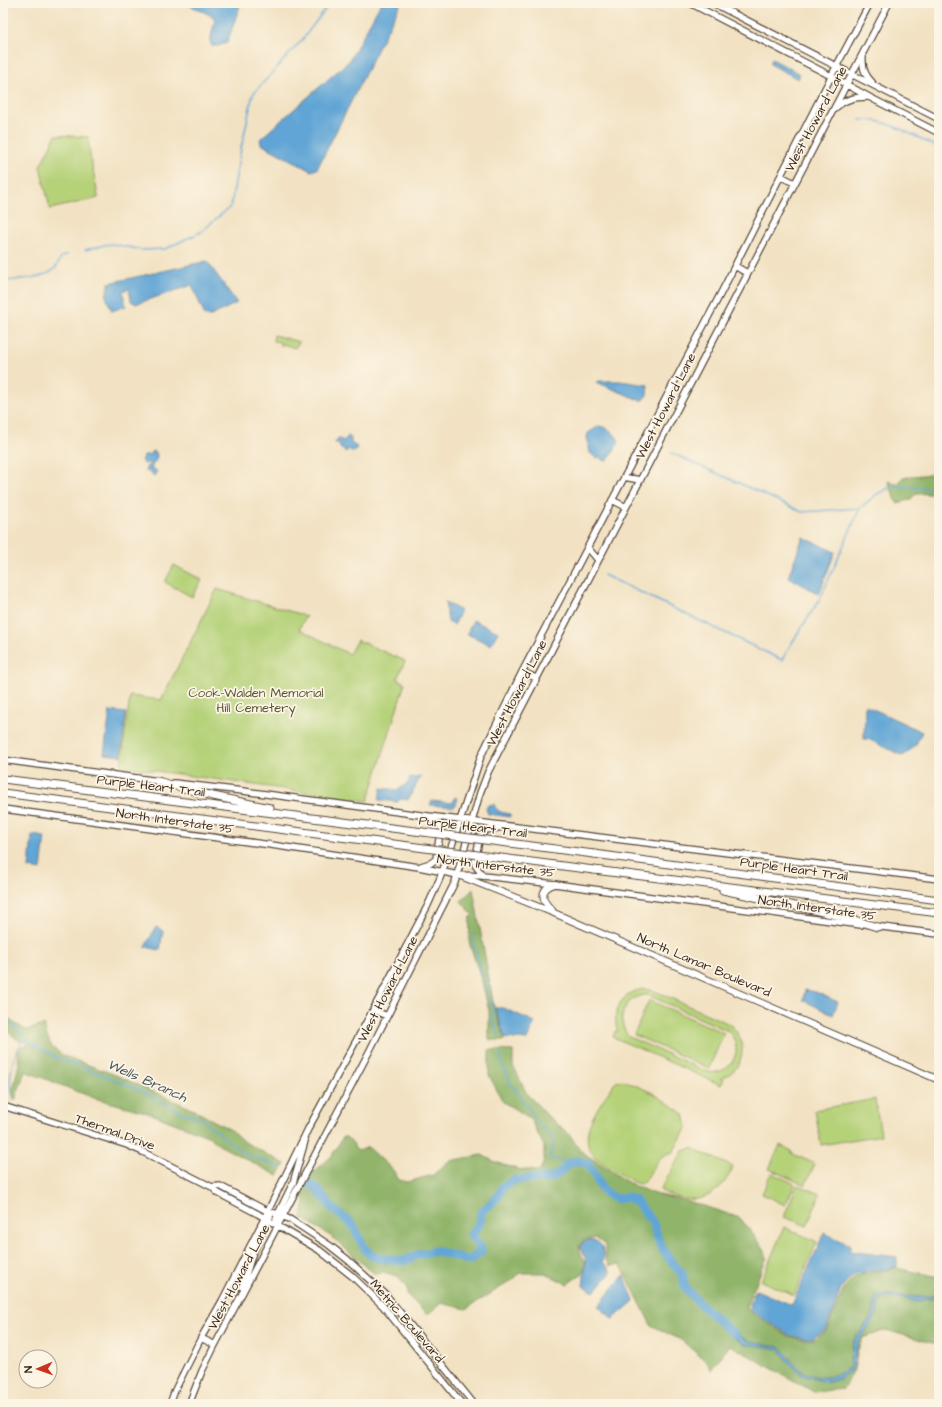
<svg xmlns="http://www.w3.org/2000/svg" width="942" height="1407" font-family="'Architects Daughter',sans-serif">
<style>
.green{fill:#b5d279;stroke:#787e4c;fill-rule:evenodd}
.forest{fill:#90b469;stroke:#666f44}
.water{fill:#60a5d5;stroke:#4e687a}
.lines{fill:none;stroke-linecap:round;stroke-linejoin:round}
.stream{stroke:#60a5d5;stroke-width:1.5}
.river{stroke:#60a5d5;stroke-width:9}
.secondary-casing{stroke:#564637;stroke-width:8}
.primary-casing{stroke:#564637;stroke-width:8}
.motorway-casing{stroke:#564637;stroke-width:9}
.secondary{stroke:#fff;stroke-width:5.5}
.primary{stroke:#fff;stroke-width:6}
.motorway{stroke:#fff;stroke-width:7}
.motorway-bridge-casing{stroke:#564637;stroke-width:9;stroke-linecap:butt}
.motorway-bridge{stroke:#fff;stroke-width:7}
.labels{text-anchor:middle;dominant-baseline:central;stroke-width:3.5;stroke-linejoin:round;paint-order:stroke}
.street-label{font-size:13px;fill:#3b2a1e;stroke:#fcf5e5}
.park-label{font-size:13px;fill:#5a5435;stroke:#fcf5e5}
.water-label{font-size:14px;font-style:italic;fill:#48555e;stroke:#fcf5e5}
</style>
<rect width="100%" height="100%" fill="#fcf5e5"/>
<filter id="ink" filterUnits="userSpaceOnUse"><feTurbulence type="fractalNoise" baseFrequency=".025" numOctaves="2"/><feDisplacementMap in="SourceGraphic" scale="8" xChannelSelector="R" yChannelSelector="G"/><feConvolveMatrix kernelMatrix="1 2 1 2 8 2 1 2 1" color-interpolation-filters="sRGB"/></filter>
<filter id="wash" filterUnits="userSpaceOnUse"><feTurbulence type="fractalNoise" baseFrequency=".012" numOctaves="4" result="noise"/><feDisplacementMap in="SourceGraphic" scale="16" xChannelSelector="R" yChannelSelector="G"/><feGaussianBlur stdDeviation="0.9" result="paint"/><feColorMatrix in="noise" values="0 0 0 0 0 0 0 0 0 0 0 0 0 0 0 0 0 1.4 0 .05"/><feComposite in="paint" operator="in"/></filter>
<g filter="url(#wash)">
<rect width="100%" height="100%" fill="#f2e2c3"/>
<path class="green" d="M 56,135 L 88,137 L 90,155 L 98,195 L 98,198 L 50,209 L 40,166 Z
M 274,335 L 299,342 L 295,348 L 283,344 L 283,345 L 280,345 L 280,342 L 273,341 Z
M 174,565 L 202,580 L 192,597 L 165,582 Z
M 217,589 L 306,616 L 299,629 L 349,654 L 357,640 L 405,661 L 397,679 L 405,683 L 368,801 L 121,766 L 130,696 L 161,700 Z
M 645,989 L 657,992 L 727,1023 C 749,1036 747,1070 721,1078 L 724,1079 L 721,1085 L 613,1037 L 615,1031 L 618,1032 C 610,1011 623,990 645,989 ZM 648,995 L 728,1031 C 746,1048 732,1076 708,1072 L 629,1037 C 614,1020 625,994 648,995 Z
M 649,1000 L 724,1033 L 709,1068 L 634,1035 Z
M 623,1080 L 653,1093 L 684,1114 L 687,1127 L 673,1152 C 651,1157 655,1173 642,1184 L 635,1183 C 623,1175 607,1168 596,1158 C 573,1136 601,1104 614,1084 L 616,1081 Z
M 875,1099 L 881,1135 L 821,1145 L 815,1110 Z
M 780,1145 L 792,1151 L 791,1153 L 815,1164 L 805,1185 L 769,1169 Z
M 692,1148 L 733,1167 C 719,1200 691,1208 660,1190 L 683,1151 Z
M 771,1173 L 795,1184 L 785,1205 L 762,1194 Z
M 797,1185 L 820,1194 L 807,1226 L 784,1217 Z
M 784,1227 L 817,1242 L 794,1295 L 761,1281 Z"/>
<path class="forest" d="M 932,474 L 939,475 L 939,495 L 917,493 L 910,500 L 897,503 L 888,481 L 898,484 L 903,477 Z
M 473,889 L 494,1007 L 505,1040 L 489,1040 L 489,1011 L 482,981 L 469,942 L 470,918 L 473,915 L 461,901 Z
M 3,1013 L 14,1023 L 26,1030 L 44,1025 L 46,1034 L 52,1047 L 64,1056 L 118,1076 L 188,1107 L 231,1130 L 243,1141 L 285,1164 L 278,1176 L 219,1145 L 210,1137 L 149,1113 L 94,1098 L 25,1071 L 15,1100 L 12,1092 L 19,1065 L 18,1051 L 22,1046 L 29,1045 L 26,1042 L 19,1041 L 3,1027 Z
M 489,1050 L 513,1051 L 513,1066 L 527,1094 L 549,1117 L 569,1134 L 582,1152 L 632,1185 L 652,1193 L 698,1204 L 740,1218 L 763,1247 L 767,1257 L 746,1307 L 749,1311 L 788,1336 L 803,1340 L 810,1340 L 816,1338 L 826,1332 L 844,1288 L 855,1276 L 896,1268 L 934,1276 L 939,1276 L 939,1345 L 886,1330 L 863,1338 L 858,1350 L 854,1370 L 843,1389 L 814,1392 L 730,1345 L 711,1370 L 707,1362 L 681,1340 L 651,1325 L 624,1271 L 620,1264 L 610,1266 L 606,1260 L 605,1245 L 596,1238 L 584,1240 L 579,1246 L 580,1252 L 585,1262 L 583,1273 L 567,1284 L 545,1273 L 520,1273 L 514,1279 L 466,1309 L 441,1303 L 427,1315 L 407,1295 L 407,1288 L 397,1276 L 383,1272 L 376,1275 L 332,1237 L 302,1218 L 305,1200 L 300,1194 L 310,1175 L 331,1157 L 343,1137 L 346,1137 L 353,1143 L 355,1149 L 359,1151 L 368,1147 L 393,1170 L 399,1180 L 407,1182 L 433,1175 L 449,1161 L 482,1155 L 495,1162 L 517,1169 L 539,1171 L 544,1162 L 544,1146 L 530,1118 L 503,1102 L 489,1075 Z"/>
<path class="water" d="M 185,3 L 241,3 L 227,43 L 218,46 L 212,46 L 210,41 L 215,19 L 212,16 Z
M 381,3 L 401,3 L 317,169 L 311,171 L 261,144 L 260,139 L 349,61 Z
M 772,59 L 800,74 L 798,79 L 770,64 Z
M 207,261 L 237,303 L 211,316 L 205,316 L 192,285 L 136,304 L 131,301 L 129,289 L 123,291 L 126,306 L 112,311 L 106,297 L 109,283 Z
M 600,381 L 620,381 L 648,385 L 647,395 L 643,400 L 639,400 L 596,382 Z
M 599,426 C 607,427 616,433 619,442 L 607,461 L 602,460 L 600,457 L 596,458 L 590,453 L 587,437 L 588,433 Z
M 348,436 L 351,438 L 351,443 L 357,447 L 354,452 L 348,449 L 346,452 L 340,448 L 339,443 L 335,443 L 338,438 L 344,441 Z
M 152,451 L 156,452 C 159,459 154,462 151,468 L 157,471 L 154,476 L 150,472 L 145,471 L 147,466 L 150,465 L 150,462 L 144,464 L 141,461 L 143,456 L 145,455 L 149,455 Z
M 803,537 L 835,552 L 819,594 L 788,577 Z
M 445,602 L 461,611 L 454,625 L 448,622 Z
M 473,620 L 498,632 L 491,645 L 467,634 Z
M 865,705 L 922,732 L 915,746 L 903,756 L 868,739 L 864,739 Z
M 110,711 L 126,713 L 121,756 L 104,754 Z
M 421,776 L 408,800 L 399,799 L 398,802 L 379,800 L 381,788 L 398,790 L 408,783 L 410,777 L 417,778 Z
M 455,797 L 458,799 L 454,807 L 430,805 L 432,801 L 451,803 Z
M 494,804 C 496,812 503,813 510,814 L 510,817 L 488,814 L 486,809 L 488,805 Z
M 32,835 L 45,837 L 41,870 L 29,868 Z
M 156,927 L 163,931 L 160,950 L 145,947 Z
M 805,990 L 816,992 L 838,1002 L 833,1015 L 803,1000 Z
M 495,1008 L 503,1008 L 535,1022 L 527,1040 L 505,1038 Z
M 824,1233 L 851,1245 L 849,1251 L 897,1257 L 897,1267 L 854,1274 L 841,1288 L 834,1309 L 825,1331 L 812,1338 L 805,1339 L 789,1335 L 750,1310 L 749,1305 L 756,1290 L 792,1305 Z
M 590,1240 L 596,1241 L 602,1246 L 604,1255 L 603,1262 L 610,1270 L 610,1274 L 594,1292 L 583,1286 L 586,1259 L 580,1247 L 583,1242 Z
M 624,1275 L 634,1301 L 613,1319 L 598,1306 Z
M 887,1294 L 917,1297 L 935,1296 L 939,1297 L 939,1299 L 925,1299 L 918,1302 L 902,1298 L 881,1298 L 878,1303 L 877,1315 L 858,1342 L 853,1367 L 850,1371 L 839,1379 L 833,1381 L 825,1382 L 802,1375 L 788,1362 L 780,1350 L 768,1347 L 744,1344 L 724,1330 L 726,1326 L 746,1340 L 780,1347 C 785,1350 786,1354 790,1359 C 805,1379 828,1383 849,1368 L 853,1343 L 855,1338 L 873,1315 L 875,1299 L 879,1295 Z"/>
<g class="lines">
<path class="stream" d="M 860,120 C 886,118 916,137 939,148
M 85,250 L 104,245 L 112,244 L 143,250 L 165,249 L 201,232 L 231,206 L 239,158 L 253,94 L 302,40 L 330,3
M 3,282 C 19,277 39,281 53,270 C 57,268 59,261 61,257 L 67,255
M 671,453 L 739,483 L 802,512 L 860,508 L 877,494 L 893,486 L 939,489
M 604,575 L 782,660 L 793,641 L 820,599 L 860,508
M 473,935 L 474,950 L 477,953 L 478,959 L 478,964 L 485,978 L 493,1010 L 492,1020 L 499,1036
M 3,1018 L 18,1029 L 26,1040 L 59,1059 L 95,1072 L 137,1089 L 183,1113 L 201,1118 L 243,1153 L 281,1168
M 501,1054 L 501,1062 L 508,1076 L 510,1084 L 517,1091 L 521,1099 L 530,1109 L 537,1124 L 549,1133 L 553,1140 L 554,1146 L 550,1154 L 551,1158 L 555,1160 L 571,1162
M 11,1101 C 13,1096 10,1089 10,1083 C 10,1068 15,1054 22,1041 L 25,1040
M 3,1117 L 4,1115"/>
<path class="river" d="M 306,1182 L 316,1188 L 333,1209 L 352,1224 L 365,1249 L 371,1255 L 378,1258 L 404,1261 L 417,1255 L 436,1251 L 463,1259 L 470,1260 L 481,1252 L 481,1248 L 471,1235 L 480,1223 L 481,1212 L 498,1197 L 502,1188 L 514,1180 L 551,1178 L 559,1173 L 571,1162 L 579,1161 L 586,1163 L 594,1173 L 601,1188 L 610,1196 L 617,1199 L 627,1197 L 635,1200 L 653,1223 L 660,1245 L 673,1264 L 682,1273 L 685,1287 L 699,1303 L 726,1327 L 735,1334"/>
</g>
</g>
<g filter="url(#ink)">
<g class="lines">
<defs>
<path id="secondary" d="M 690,3 L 831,76 L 869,97 L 939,133
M 713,3 L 939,119
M 863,56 C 862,66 864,75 872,82
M 835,108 C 846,99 854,97 868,97
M 781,176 L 794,183
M 735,266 L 747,273
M 624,477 L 640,480
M 612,500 L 626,507
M 588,548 L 598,560
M 522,672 L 536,678
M 3,760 L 159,781
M 174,783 L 243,791 L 428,816 L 939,879
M 3,809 L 271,845 L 419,867 L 458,875 L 483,876 L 555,884 L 861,925
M 421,866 L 431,863 L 436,859 L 441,826 L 429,817
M 483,876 L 475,865 L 475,861 L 480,836 L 486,830 L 502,827
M 874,926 L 939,934
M 373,1010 L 387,1016
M 3,1106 L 127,1145 L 143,1152 L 212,1187 L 218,1193 L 258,1214 L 319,1250 L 352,1276 L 383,1306 L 462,1404
M 212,1187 L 220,1186 L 267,1211 L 278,1214 L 291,1220 L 329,1245 L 348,1260 L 386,1295 L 474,1404
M 278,1226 L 276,1219 L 278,1214 L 293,1183 L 305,1141
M 242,1287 L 253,1252 L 270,1217
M 201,1338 L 215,1345
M 170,1404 L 175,1390 L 201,1338 L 222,1301 L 265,1217 L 308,1129 L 373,1010 L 428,905 L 440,878 L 453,842 L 481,756 L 522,672 L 722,291 L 836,67 L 870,3
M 189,1404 L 202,1371 L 215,1345 L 369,1052 L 455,882 L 480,793 L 488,772 L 889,3"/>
<path id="primary" d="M 458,875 L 554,913 L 939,1080
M 552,910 C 541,900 539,889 555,884"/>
<path id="motorway" d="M 3,779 C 140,797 278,813 415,831
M 157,781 L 213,796 L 270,808
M 3,793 L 363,840
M 594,854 L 939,900
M 594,870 L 939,913
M 723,890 L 845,917 L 877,927"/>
</defs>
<use href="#secondary" class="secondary-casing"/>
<use href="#primary" class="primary-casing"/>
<use href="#motorway" class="motorway-casing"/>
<use href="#secondary" class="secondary"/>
<use href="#primary" class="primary"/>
<use href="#motorway" class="motorway"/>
<defs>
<path id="motorway-bridge" d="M 415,831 L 594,854
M 363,840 L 594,870"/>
</defs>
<use href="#motorway-bridge" class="motorway-bridge-casing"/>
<use href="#motorway-bridge" class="motorway-bridge"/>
</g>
</g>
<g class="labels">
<g class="street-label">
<text transform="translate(816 119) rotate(-62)">West Howard Lane</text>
<text transform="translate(666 406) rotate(-63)">West Howard Lane</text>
<text transform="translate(517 693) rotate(-63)">West Howard Lane</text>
<text transform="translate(151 786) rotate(7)">Purple Heart Trail</text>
<text transform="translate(175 821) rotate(8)">North Interstate 35</text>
<text transform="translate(473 827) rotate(7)">Purple Heart Trail</text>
<text transform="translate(496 866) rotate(7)">North Interstate 35</text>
<text transform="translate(794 869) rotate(8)">Purple Heart Trail</text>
<text transform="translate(817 908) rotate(8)">North Interstate 35</text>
<text transform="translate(704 965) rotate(23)">North Lamar Boulevard</text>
<text transform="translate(388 989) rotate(-63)">West Howard Lane</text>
<text transform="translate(115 1132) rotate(20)">Thermal Drive</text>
<text transform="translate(239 1277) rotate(-62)">West Howard Lane</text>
<text transform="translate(407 1321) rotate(49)">Metric Boulevard</text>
</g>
<g class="park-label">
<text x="256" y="693">Cook-Walden Memorial<tspan x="256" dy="15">Hill Cemetery</tspan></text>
</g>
<g class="water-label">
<text transform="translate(147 1081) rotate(24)">Wells Branch</text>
</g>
</g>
<rect width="942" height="1407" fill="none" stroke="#fcf5e5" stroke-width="16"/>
<g transform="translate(38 1369) rotate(268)"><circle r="19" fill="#fcf5e5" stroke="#afa495"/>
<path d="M0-3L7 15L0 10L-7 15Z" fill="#c8321e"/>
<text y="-6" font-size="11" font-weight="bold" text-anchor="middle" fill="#3b2a1e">N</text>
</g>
</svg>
